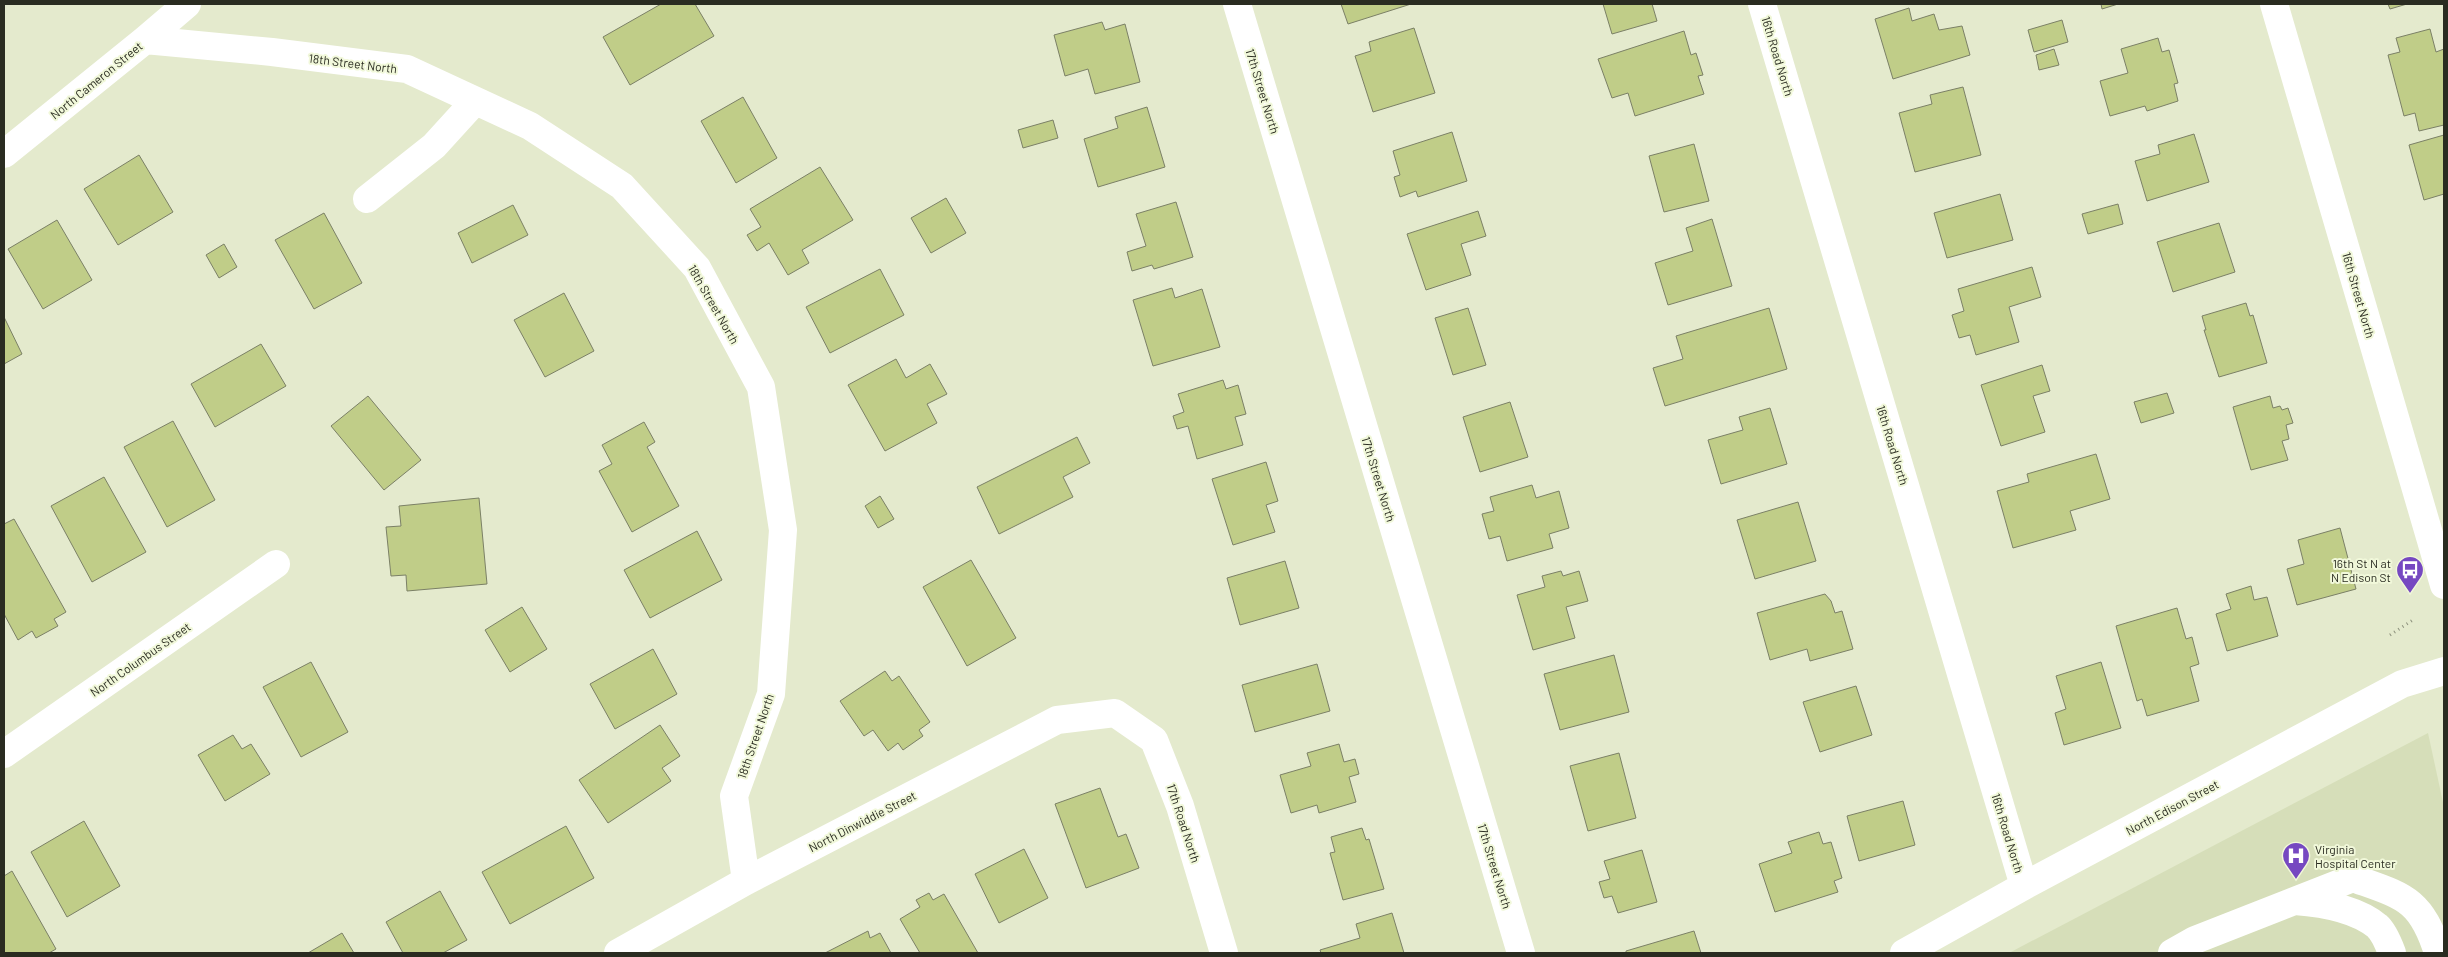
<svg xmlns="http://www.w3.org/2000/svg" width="2448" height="957" font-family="Barlow,sans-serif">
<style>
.built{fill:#d6deb9}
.building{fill:#c0cd88;stroke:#7b8066}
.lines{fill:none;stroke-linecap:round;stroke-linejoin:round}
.path{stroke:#8b8f7b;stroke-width:3;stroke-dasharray:1 4;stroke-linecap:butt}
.minor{stroke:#fff;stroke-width:28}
.labels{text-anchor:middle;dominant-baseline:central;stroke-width:4;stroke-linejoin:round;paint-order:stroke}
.street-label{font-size:12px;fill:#2a2c21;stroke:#f1f8da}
.poi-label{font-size:12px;fill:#2a2c21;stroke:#f1f8da;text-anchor:end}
</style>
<rect width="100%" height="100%" fill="#e4eacd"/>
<path class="built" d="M 2428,733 L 2444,807 L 2444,953 L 2009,953 Z"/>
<path class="building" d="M 661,4 L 695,4 L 714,36 L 630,85 L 603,37 Z
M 1341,4 L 1411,4 L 1348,24 Z
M 1603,4 L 1652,4 L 1657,21 L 1612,34 Z
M 2101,4 L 2118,4 L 2102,9 Z
M 2388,4 L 2407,4 L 2390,9 Z
M 1909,8 L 1912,21 L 1934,14 L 1939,30 L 1962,26 L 1970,55 L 1893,79 L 1875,19 Z
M 2062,20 L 2068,42 L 2034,52 L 2028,30 Z
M 1102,22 L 1105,30 L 1125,24 L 1140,82 L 1095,94 L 1088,69 L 1065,76 L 1054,35 Z
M 1414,28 L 1435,93 L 1373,112 L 1355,56 L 1371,51 L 1369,42 Z
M 2430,29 L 2436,52 L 2444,49 L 2444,125 L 2419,131 L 2415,113 L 2404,116 L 2388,55 L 2400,52 L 2396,38 Z
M 1684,31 L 1691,55 L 1696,53 L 1703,75 L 1698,76 L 1704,94 L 1635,116 L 1628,93 L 1612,98 L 1598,59 Z
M 2158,38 L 2162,52 L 2169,50 L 2178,83 L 2174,84 L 2178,101 L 2147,111 L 2145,106 L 2110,116 L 2100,81 L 2128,73 L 2121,49 Z
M 2054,49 L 2059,65 L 2039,70 L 2036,55 Z
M 1963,87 L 1981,155 L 1915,172 L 1899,113 L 1932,104 L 1930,95 Z
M 743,97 L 777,158 L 736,183 L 701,121 Z
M 1147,107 L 1165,167 L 1098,187 L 1084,139 L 1118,128 L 1115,117 Z
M 1053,120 L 1058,138 L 1023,148 L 1018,130 Z
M 1452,132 L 1467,181 L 1418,197 L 1416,191 L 1400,197 L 1394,177 L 1400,175 L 1393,151 Z
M 2194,134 L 2209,182 L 2147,201 L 2135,161 L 2160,154 L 2158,145 Z
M 2444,135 L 2444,194 L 2424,200 L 2409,145 Z
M 1694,144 L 1709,201 L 1664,212 L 1649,156 Z
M 139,155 L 173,212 L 118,245 L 84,189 Z
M 820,167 L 853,220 L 802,250 L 809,263 L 788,275 L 769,243 L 757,251 L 747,235 L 761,227 L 750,209 Z
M 2000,194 L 2013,240 L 1947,258 L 1934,213 Z
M 946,198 L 966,233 L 931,253 L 911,218 Z
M 1176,202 L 1193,257 L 1154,269 L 1152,265 L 1132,271 L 1127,252 L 1146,246 L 1136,214 Z
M 2118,204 L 2123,224 L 2088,234 L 2082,214 Z
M 513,205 L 528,235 L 472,263 L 458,233 Z
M 1478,211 L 1486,236 L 1461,244 L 1471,275 L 1426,290 L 1407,234 Z
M 324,213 L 362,283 L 314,309 L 275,240 Z
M 1712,219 L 1732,286 L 1668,305 L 1655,263 L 1693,251 L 1686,228 Z
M 57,220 L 92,280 L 43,309 L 8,249 Z
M 2219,223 L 2235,272 L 2173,292 L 2157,242 Z
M 224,244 L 237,267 L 219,278 L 206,255 Z
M 2032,267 L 2041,297 L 2009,307 L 2019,342 L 1976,355 L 1970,335 L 1959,338 L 1952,315 L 1964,311 L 1958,289 Z
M 880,269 L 904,315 L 830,353 L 806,307 Z
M 1172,288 L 1175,298 L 1202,289 L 1220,347 L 1153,366 L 1133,300 Z
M 564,293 L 594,351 L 545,377 L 514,320 Z
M 2246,303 L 2250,316 L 2253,315 L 2267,363 L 2219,377 L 2204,330 L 2206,330 L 2202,316 Z
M 1468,308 L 1486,365 L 1453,375 L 1435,318 Z
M 1769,308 L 1787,369 L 1665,406 L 1653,368 L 1683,359 L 1676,336 Z
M 4,317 L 22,354 L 4,364 Z
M 261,344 L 286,386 L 215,427 L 191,384 Z
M 896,359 L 906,378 L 930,364 L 947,394 L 927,404 L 937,423 L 885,451 L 848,385 Z
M 2042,365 L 2050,391 L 2033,396 L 2045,432 L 2001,446 L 1981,385 Z
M 1223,380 L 1226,389 L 1238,385 L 1246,414 L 1235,417 L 1243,445 L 1197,459 L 1188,426 L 1177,429 L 1173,416 L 1184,412 L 1178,394 Z
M 2167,393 L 2174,413 L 2141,423 L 2134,402 Z
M 368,396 L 421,460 L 384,490 L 331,426 Z
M 2270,396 L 2273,408 L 2280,406 L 2282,410 L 2288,408 L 2293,423 L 2286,425 L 2289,439 L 2282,441 L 2288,460 L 2251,470 L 2233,407 Z
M 1510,402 L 1528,457 L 1480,472 L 1463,417 Z
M 1770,408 L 1787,464 L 1721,484 L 1708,440 L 1743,430 L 1739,417 Z
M 173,421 L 215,500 L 167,527 L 124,447 Z
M 644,422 L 655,442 L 647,447 L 679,506 L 632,532 L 599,471 L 612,464 L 602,445 Z
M 1077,437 L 1090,463 L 1063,477 L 1073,497 L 999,534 L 977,487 Z
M 2096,454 L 2110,499 L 2070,511 L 2076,530 L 2013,548 L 1997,491 L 2029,482 L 2027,474 Z
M 1266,462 L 1278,501 L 1266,505 L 1275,532 L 1233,545 L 1212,479 Z
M 104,477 L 146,552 L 92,582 L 51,506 Z
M 1532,485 L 1536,498 L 1559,491 L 1569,528 L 1549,534 L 1553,548 L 1507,561 L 1500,536 L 1489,539 L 1482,514 L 1494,511 L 1490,497 Z
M 880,496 L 894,519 L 878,528 L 865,506 Z
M 479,498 L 487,584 L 407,591 L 406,575 L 391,576 L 386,527 L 401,526 L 399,506 Z
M 1798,502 L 1816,561 L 1755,579 L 1737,520 Z
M 14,519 L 66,612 L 54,619 L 58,626 L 36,638 L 32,631 L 18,640 L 4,614 L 4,524 Z
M 2340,528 L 2356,589 L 2297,605 L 2287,569 L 2304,564 L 2298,540 Z
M 697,531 L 722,580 L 650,618 L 624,570 Z
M 971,560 L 1016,638 L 967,666 L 923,587 Z
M 1285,561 L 1299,608 L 1240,625 L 1227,578 Z
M 1561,571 L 1563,576 L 1579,571 L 1588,601 L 1566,607 L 1575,638 L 1533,650 L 1517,595 L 1545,587 L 1542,576 Z
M 2251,586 L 2254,600 L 2267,597 L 2278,636 L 2227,651 L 2216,614 L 2231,609 L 2226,594 Z
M 1825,594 L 1831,601 L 1835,613 L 1842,611 L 1853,649 L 1810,661 L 1807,649 L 1770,660 L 1757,613 Z
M 522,607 L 547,649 L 510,672 L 485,630 Z
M 2177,608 L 2186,639 L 2192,637 L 2199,664 L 2190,667 L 2199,701 L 2147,716 L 2142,699 L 2137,701 L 2116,626 Z
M 653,649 L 677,694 L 615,729 L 590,684 Z
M 1614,655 L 1629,712 L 1560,730 L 1544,674 Z
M 311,662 L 348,732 L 301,757 L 263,687 Z
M 2101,662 L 2121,728 L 2064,745 L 2055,713 L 2066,709 L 2056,676 Z
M 1317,664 L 1330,711 L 1255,732 L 1242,685 Z
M 885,671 L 892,681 L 899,676 L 930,722 L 919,730 L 923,736 L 903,750 L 898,743 L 888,751 L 873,730 L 864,736 L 840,701 Z
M 1856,686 L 1872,735 L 1820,752 L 1803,702 Z
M 660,725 L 680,756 L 662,768 L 671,781 L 608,823 L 579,780 Z
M 233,735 L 242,749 L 251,744 L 270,774 L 225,801 L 198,755 Z
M 1339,744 L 1344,762 L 1355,759 L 1359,774 L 1349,777 L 1356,802 L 1319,813 L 1317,805 L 1291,813 L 1280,775 L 1311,766 L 1307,753 Z
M 1619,753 L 1636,818 L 1588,831 L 1570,766 Z
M 1100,788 L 1118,837 L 1126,834 L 1139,868 L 1086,888 L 1055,804 Z
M 1903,801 L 1915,845 L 1859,861 L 1847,816 Z
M 84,821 L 120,886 L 67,917 L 31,852 Z
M 566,826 L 594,878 L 510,924 L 482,872 Z
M 1362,828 L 1366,840 L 1369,839 L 1384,889 L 1343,900 L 1330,853 L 1335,852 L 1331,837 Z
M 1819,832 L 1823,844 L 1831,842 L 1842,878 L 1834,881 L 1838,892 L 1775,912 L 1759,864 L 1792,853 L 1788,842 Z
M 1024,849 L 1048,898 L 999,923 L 975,874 Z
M 1642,850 L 1657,902 L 1618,913 L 1612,896 L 1604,898 L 1599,882 L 1610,879 L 1604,861 Z
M 12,871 L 56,949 L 49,953 L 4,953 L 4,876 Z
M 440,891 L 467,940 L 443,953 L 403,953 L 386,922 Z
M 929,893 L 933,900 L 944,894 L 978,953 L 920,953 L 900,919 L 920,907 L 916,900 Z
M 1392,913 L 1404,953 L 1321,953 L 1320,950 L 1360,938 L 1356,924 Z
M 868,931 L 870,938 L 880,933 L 891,953 L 825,953 Z
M 1694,931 L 1701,953 L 1626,953 L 1626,951 Z
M 342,933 L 354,953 L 308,953 Z"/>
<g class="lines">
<path class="path" d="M 2390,635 L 2413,620"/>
<path class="minor" d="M 1237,4 L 1521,953
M 1762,4 L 2024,886
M 2274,4 L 2444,585
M 145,40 L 272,52 L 407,69 L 530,126 L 622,186 L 697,268 L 761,387 L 783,530 L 771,694 L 734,796 L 746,881
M 4,154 L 145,40 L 187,4
M 367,199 L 434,146 L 475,101
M 4,754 L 276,564
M 2295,901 C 2322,903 2355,908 2377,926 C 2384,932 2389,945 2392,953
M 618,953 L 746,881 L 1057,720 L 1115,713 L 1154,740 L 1180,806 L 1224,953
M 1904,953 L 2024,886 L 2402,684 L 2444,671
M 2172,953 L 2195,940 L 2353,878 C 2403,896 2421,898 2438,953"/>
</g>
<defs>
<symbol id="bus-pin" viewBox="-11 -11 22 30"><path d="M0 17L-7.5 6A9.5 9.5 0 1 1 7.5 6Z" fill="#7648c1" stroke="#f1f8da"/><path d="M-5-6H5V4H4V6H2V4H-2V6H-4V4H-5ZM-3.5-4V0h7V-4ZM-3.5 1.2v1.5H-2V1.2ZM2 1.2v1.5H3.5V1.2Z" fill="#fff"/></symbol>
<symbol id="hospital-pin" viewBox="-11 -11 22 30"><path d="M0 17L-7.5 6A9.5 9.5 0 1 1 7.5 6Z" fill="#7648c1" stroke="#f1f8da"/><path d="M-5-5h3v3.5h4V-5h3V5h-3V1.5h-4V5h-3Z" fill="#fff"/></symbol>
</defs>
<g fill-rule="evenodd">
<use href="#bus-pin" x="2394" y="554" width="32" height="43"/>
<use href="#hospital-pin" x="2280" y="840" width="32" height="43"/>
</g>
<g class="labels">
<g class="street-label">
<text transform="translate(1778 56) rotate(73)">16th Road North</text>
<text transform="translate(353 63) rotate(7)">18th Street North</text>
<text transform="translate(96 80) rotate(-39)">North Cameron Street</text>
<text transform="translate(1263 91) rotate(73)">17th Street North</text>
<text transform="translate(2359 295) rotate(74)">16th Street North</text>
<text transform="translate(714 304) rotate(60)">18th Street North</text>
<text transform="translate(1893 445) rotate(73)">16th Road North</text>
<text transform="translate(1379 479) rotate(73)">17th Street North</text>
<text transform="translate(140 659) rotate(-35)">North Columbus Street</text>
<text transform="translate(755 736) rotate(-71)">18th Street North</text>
<text transform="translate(2172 807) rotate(-28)">North Edison Street</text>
<text transform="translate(862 821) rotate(-27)">North Dinwiddie Street</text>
<text transform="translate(1184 823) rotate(72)">17th Road North</text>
<text transform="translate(2008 833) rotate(73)">16th Road North</text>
<text transform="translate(1495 866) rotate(73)">17th Street North</text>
</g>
<g class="poi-label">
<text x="2391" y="563">16th St N at<tspan x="2391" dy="14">N Edison St</tspan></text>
<text x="2315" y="849" text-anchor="start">Virginia<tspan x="2315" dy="14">Hospital Center</tspan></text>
</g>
</g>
<rect width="2448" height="957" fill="none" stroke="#2a2c21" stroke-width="10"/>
</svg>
